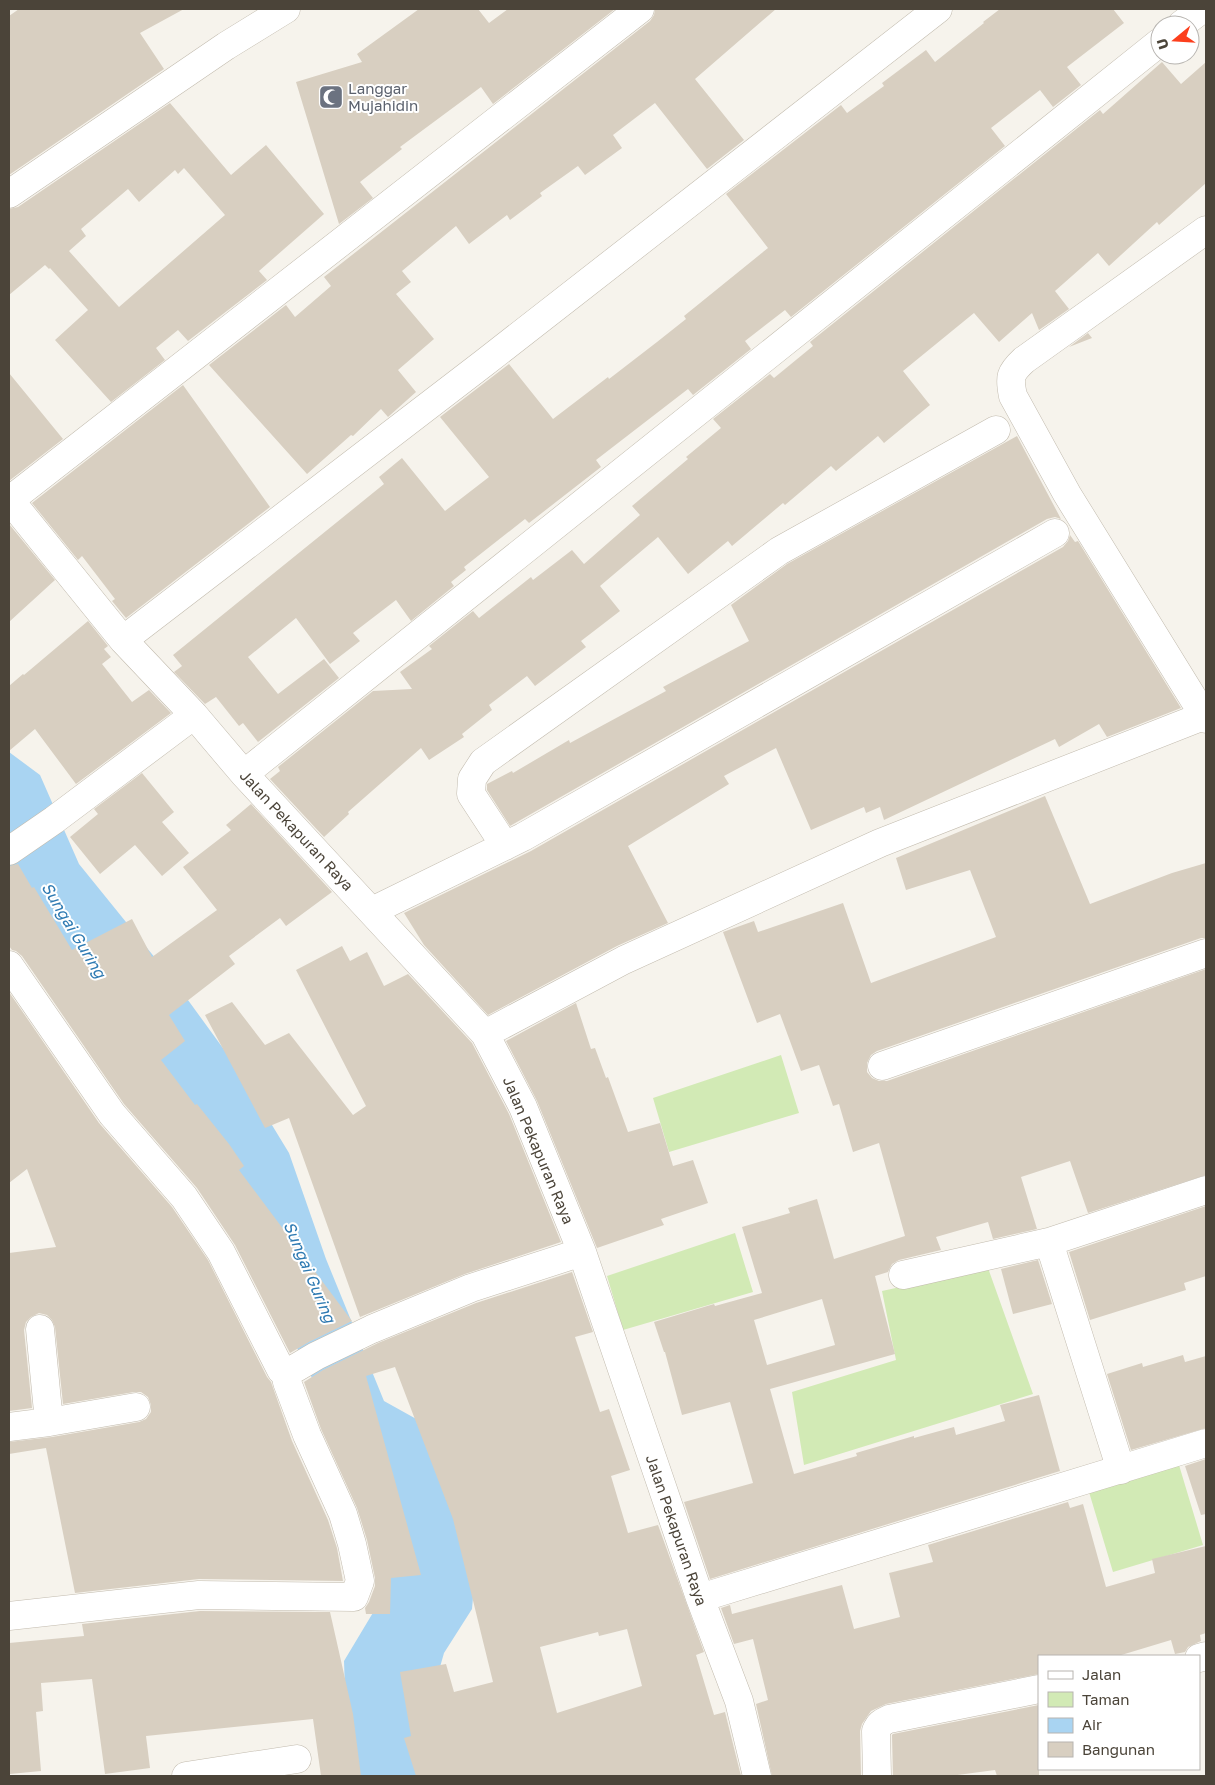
<svg xmlns="http://www.w3.org/2000/svg" width="1215" height="1785" font-family="'Golos Text',sans-serif">
<style>
.green{fill:#d2eab5}
.water{fill:#a9d4f2}
.building{fill:#d8cfc1;fill-rule:evenodd}
.lines{fill:none;stroke-linecap:round;stroke-linejoin:round}
.minor-casing{stroke:#c2bbae;stroke-width:29}
.minor{stroke:#fff;stroke-width:28}
.labels{text-anchor:middle;dominant-baseline:central;stroke-width:4;stroke-linejoin:round;paint-order:stroke}
.worship-label{font-size:15px;fill:#5b616d;stroke:#fff;text-anchor:start}
.street-label{font-size:15px;fill:#4b4439;stroke:#fff}
.water-label{font-size:16px;font-style:italic;fill:#2e7ab2;stroke:#fff}
</style>
<rect width="100%" height="100%" fill="#f6f3ec"/>
<path class="green" d="M 781,1055 L 799,1113 L 669,1152 L 653,1098 Z
M 735,1233 L 753,1292 L 623,1330 L 607,1276 Z
M 988,1268 L 1033,1394 L 804,1465 L 792,1392 L 896,1360 L 882,1291 Z
M 1179,1465 L 1203,1545 L 1113,1572 L 1089,1492 Z"/>
<path class="water" d="M 9,752 L 40,775 L 79,864 L 177,985 L 236,1066 L 289,1153 L 326,1259 L 384,1401 L 454,1440 L 478,1541 L 472,1609 L 444,1653 L 430,1702 L 490,1769 L 495,1776 L 359,1776 L 347,1748 L 344,1661 L 386,1591 L 320,1394 L 210,1174 L 95,1043 L 9,913 Z"/>
<path class="building" d="M 19,9 L 184,9 L 140,33 L 164,69 L 9,175 L 9,16 Z
M 419,9 L 478,9 L 489,23 L 508,9 L 615,9 L 493,104 L 481,87 L 400,147 L 402,149 L 360,182 L 373,198 L 339,224 L 296,82 L 362,62 L 357,54 Z
M 655,9 L 776,9 L 695,79 L 744,140 L 707,169 L 655,103 L 613,135 L 622,148 L 585,175 L 578,166 L 540,193 L 542,196 L 510,220 L 507,215 L 469,244 L 456,226 L 402,271 L 411,282 L 396,294 L 434,339 L 398,370 L 416,392 L 388,417 L 381,409 L 353,436 L 351,435 L 307,474 L 209,365 L 286,305 L 295,317 L 331,286 L 324,277 L 650,21 L 654,15 Z
M 1000,9 L 1113,9 L 1124,23 L 1067,67 L 1081,85 L 1053,107 L 1040,90 L 991,128 L 1005,146 L 791,317 L 785,310 L 745,341 L 751,349 L 693,395 L 688,389 L 596,460 L 601,467 L 529,523 L 525,519 L 464,567 L 466,570 L 451,582 L 454,586 L 411,621 L 396,600 L 353,633 L 360,641 L 330,664 L 296,618 L 248,657 L 278,694 L 324,659 L 339,678 L 258,742 L 243,723 L 239,726 L 216,697 L 205,704 L 174,672 L 182,666 L 173,655 L 384,484 L 379,477 L 402,458 L 445,511 L 489,477 L 440,417 L 509,364 L 553,419 L 608,377 L 609,379 L 657,342 L 686,319 L 684,316 L 768,248 L 726,194 L 841,105 L 847,113 L 884,86 L 882,83 L 926,50 L 935,62 L 984,23 L 983,22 Z
M 1162,62 L 1181,84 L 1206,62 L 1206,183 L 1159,225 L 1157,222 L 1109,266 L 1098,253 L 1055,291 L 1069,309 L 1039,330 L 1032,313 L 999,342 L 974,313 L 903,371 L 930,405 L 884,443 L 878,436 L 836,471 L 831,466 L 785,505 L 783,503 L 732,546 L 728,541 L 688,574 L 658,537 L 600,586 L 620,611 L 581,641 L 586,647 L 535,686 L 527,676 L 489,705 L 492,710 L 462,734 L 464,737 L 429,760 L 421,748 L 348,812 L 349,814 L 324,837 L 270,779 L 280,771 L 278,767 L 373,691 L 412,689 L 400,672 L 432,649 L 429,646 L 473,611 L 479,618 L 531,577 L 533,580 L 572,550 L 584,564 L 640,515 L 632,506 L 688,459 L 686,457 L 721,428 L 713,419 L 770,374 L 774,378 L 813,346 L 810,342 L 1100,110 L 1103,114 Z
M 170,103 L 231,175 L 266,145 L 324,214 L 259,271 L 267,280 L 188,341 L 178,330 L 156,348 L 165,360 L 111,402 L 55,340 L 88,310 L 50,268 L 49,269 L 45,265 L 9,295 L 9,209 L 18,207 ZM 184,168 L 225,215 L 119,307 L 69,251 L 86,236 L 81,229 L 128,189 L 139,202 L 175,170 L 178,174 Z
M 1088,333 L 1092,338 L 1069,347 Z
M 9,373 L 63,439 L 9,481 Z
M 183,385 L 270,507 L 126,618 L 112,601 L 115,599 L 82,556 L 78,560 L 32,503 Z
M 1017,436 L 1061,519 L 1055,517 L 1047,519 L 510,826 L 487,790 L 487,784 L 512,771 L 513,773 L 569,740 L 570,743 L 666,691 L 663,687 L 749,641 L 731,605 L 787,564 Z
M 9,524 L 55,580 L 9,622 Z
M 1070,535 L 1075,542 L 1078,541 L 1181,708 L 1107,737 L 1099,724 L 1059,747 L 1055,739 L 884,820 L 880,807 L 866,813 L 864,807 L 811,830 L 776,748 L 724,776 L 729,784 L 628,846 L 668,923 L 617,946 L 488,1015 L 424,945 L 404,913 L 531,851 L 1063,547 L 1068,541 Z
M 88,621 L 108,646 L 104,649 L 111,657 L 102,664 L 132,702 L 149,690 L 171,713 L 76,784 L 35,729 L 9,751 L 9,686 L 23,674 L 24,675 Z
M 142,773 L 174,812 L 162,822 L 189,853 L 162,876 L 135,845 L 100,874 L 70,837 L 98,814 L 94,809 Z
M 1045,796 L 1090,904 L 1172,873 L 1206,863 L 1206,938 L 1201,938 L 877,1051 L 871,1055 L 867,1063 L 867,1072 L 872,1078 L 879,1081 L 887,1081 L 1206,969 L 1206,1175 L 1088,1213 L 1070,1161 L 1021,1177 L 1037,1229 L 993,1239 L 988,1222 L 936,1237 L 941,1250 L 899,1260 L 892,1264 L 888,1272 L 875,1276 L 895,1354 L 770,1389 L 794,1474 L 857,1456 L 856,1453 L 914,1436 L 914,1438 L 954,1427 L 956,1435 L 1005,1421 L 1000,1405 L 1039,1395 L 1060,1471 L 710,1579 L 684,1502 L 753,1483 L 730,1402 L 682,1415 L 665,1352 L 664,1352 L 654,1322 L 714,1304 L 715,1306 L 762,1293 L 742,1227 L 790,1213 L 788,1208 L 817,1199 L 834,1259 L 905,1236 L 879,1143 L 853,1152 L 839,1104 L 833,1106 L 819,1065 L 801,1071 L 780,1014 L 757,1023 L 723,932 L 754,921 L 758,932 L 843,903 L 871,983 L 996,937 L 970,870 L 906,890 L 896,858 ZM 822,1299 L 835,1345 L 767,1365 L 754,1320 Z
M 251,804 L 332,892 L 286,926 L 280,918 L 229,956 L 235,964 L 169,1015 L 185,1041 L 161,1060 L 195,1105 L 197,1104 L 229,1144 L 244,1166 L 239,1170 L 352,1321 L 309,1342 L 290,1353 L 235,1245 L 197,1188 L 124,1104 L 22,956 L 16,951 L 12,950 L 9,946 L 9,866 L 18,864 L 32,888 L 34,887 L 72,950 L 132,919 L 152,957 L 217,910 L 183,867 L 231,830 L 226,825 Z
M 342,946 L 350,961 L 367,952 L 384,986 L 408,974 L 472,1043 L 509,1114 L 561,1242 L 465,1274 L 360,1317 L 289,1118 L 265,1128 L 205,1015 L 232,1002 L 265,1045 L 289,1033 L 353,1115 L 366,1106 L 296,970 Z
M 9,992 L 99,1123 L 172,1207 L 208,1260 L 267,1377 L 271,1382 L 292,1441 L 328,1520 L 337,1548 L 343,1581 L 199,1579 L 75,1593 L 46,1448 L 9,1454 L 9,1442 L 52,1437 L 139,1422 L 146,1419 L 151,1412 L 151,1405 L 148,1397 L 141,1392 L 134,1392 L 63,1404 L 55,1327 L 52,1320 L 47,1315 L 39,1313 L 31,1317 L 26,1322 L 24,1330 L 32,1408 L 9,1411 L 9,1253 L 56,1247 L 27,1169 L 9,1183 Z
M 576,1003 L 591,1049 L 595,1048 L 606,1078 L 608,1077 L 628,1132 L 660,1123 L 673,1166 L 693,1160 L 708,1203 L 661,1219 L 664,1225 L 597,1248 L 537,1101 L 506,1041 Z
M 1206,1206 L 1206,1276 L 1184,1283 L 1186,1290 L 1090,1320 L 1069,1252 Z
M 1038,1260 L 1052,1304 L 1013,1314 L 1001,1269 Z
M 572,1272 L 593,1332 L 575,1337 L 600,1412 L 609,1409 L 630,1470 L 611,1476 L 628,1533 L 658,1525 L 704,1652 L 696,1655 L 714,1715 L 725,1712 L 741,1776 L 416,1776 L 404,1738 L 411,1736 L 400,1672 L 446,1664 L 454,1692 L 493,1682 L 453,1519 L 395,1367 L 366,1376 L 421,1575 L 391,1578 L 390,1614 L 366,1614 L 365,1608 L 369,1602 L 375,1586 L 375,1578 L 367,1540 L 357,1508 L 321,1429 L 304,1382 L 323,1370 L 378,1343 L 476,1303 ZM 627,1629 L 642,1686 L 557,1713 L 540,1647 L 598,1632 L 599,1636 Z
M 1183,1355 L 1185,1362 L 1206,1356 L 1206,1428 L 1131,1450 L 1107,1374 L 1142,1363 L 1143,1367 Z
M 1206,1459 L 1206,1514 L 1201,1515 L 1185,1466 Z
M 1068,1502 L 1070,1508 L 1083,1504 L 1106,1587 L 1155,1573 L 1152,1559 L 1206,1546 L 1206,1633 L 1200,1635 L 1201,1641 L 1188,1647 L 1185,1652 L 1175,1654 L 1171,1640 L 1118,1656 L 1039,1656 L 1039,1674 L 886,1704 L 871,1711 L 862,1724 L 860,1731 L 861,1776 L 772,1776 L 756,1704 L 768,1700 L 753,1639 L 734,1644 L 721,1608 L 730,1605 L 732,1614 L 842,1585 L 854,1629 L 900,1617 L 889,1573 L 933,1562 L 928,1545 Z
M 200,1611 L 330,1612 L 353,1714 L 361,1776 L 321,1776 L 313,1719 L 146,1736 L 150,1768 L 105,1774 L 92,1679 L 41,1683 L 43,1711 L 36,1712 L 41,1771 L 10,1774 L 9,1755 L 9,1643 L 84,1636 L 82,1624 Z
M 1039,1705 L 1039,1776 L 997,1776 L 995,1770 L 950,1776 L 893,1776 L 892,1735 L 893,1734 Z"/>
<g class="lines">
<defs>
<path id="minor" d="M 1181,25 L 1202,9
M 9,194 L 226,46 L 286,9
M 1206,230 L 1024,360 C 1010,373 1009,377 1013,396 L 1067,494 L 1206,719
M 9,499 L 123,640 L 194,715 L 244,774 L 485,1034 L 523,1107 L 582,1252 L 700,1598 L 739,1701 L 757,1776
M 10,500 L 640,9
M 123,640 L 484,363 L 938,9
M 244,774 L 1160,42
M 505,846 L 471,794 L 472,779 L 483,762 L 779,551 L 996,430
M 9,851 L 54,820 L 194,715
M 372,911 L 523,837 L 1055,533
M 9,965 L 112,1114 L 184,1197 L 221,1252 L 281,1370 L 289,1372 L 316,1356 L 372,1329 L 471,1288 L 582,1252
M 485,1034 L 624,960 L 880,843 L 1206,715
M 882,1066 L 1206,953
M 1049,1242 L 1206,1190
M 903,1275 L 1049,1242 L 1121,1470
M 40,1329 L 49,1422
M 9,1427 L 49,1422 L 136,1407
M 700,1598 L 1206,1443
M 9,1616 L 199,1595 L 354,1597 L 360,1581 L 352,1544 L 343,1514 L 307,1435 L 287,1382 L 285,1372
M 1199,1658 L 1206,1656
M 186,1776 L 297,1759
M 877,1776 L 876,1731 C 879,1724 882,1722 889,1719 L 1039,1689"/>
</defs>
<use href="#minor" class="minor-casing"/>
<use href="#minor" class="minor"/>
</g>
<defs>
<symbol id="mosque-square" viewBox="-11 -11 22 22"><rect x="-9" y="-9" width="18" height="18" rx="4" fill="#6b7280" stroke="#fff"/><path d="M3.5-4.9A6 6 0 1 0 3.5 4.9A5 5 0 1 1 3.5-4.9Z" fill="#fff"/></symbol>
</defs>
<g fill-rule="evenodd">
<use href="#mosque-square" x="317" y="83" width="28" height="28"/>
</g>
<g class="labels">
<g class="worship-label">
<text x="348" y="88">Langgar<tspan x="348" dy="17">Mujahidin</tspan></text>
</g>
<g class="street-label">
<text transform="translate(297 830) rotate(47)">Jalan Pekapuran Raya</text>
<text transform="translate(539 1150) rotate(67)">Jalan Pekapuran Raya</text>
<text transform="translate(677 1530) rotate(71)">Jalan Pekapuran Raya</text>
</g>
<g class="water-label">
<text transform="translate(74 930) rotate(59)">Sungai Guring</text>
<text transform="translate(310 1272) rotate(67)">Sungai Guring</text>
</g>
</g>
<rect width="1215" height="1785" fill="none" stroke="#4b4439" stroke-width="20"/>
<rect x="1038" y="1655" width="162" height="115" fill="#ffffff" stroke="#b7b4b0"/>
<rect x="1048" y="1671" width="25" height="8" fill="#ffffff" stroke="#b7b4b0"/>
<text x="1082" y="1680" font-size="15" fill="#4b4439">Jalan</text>
<rect x="1048" y="1692" width="25" height="15" fill="#d2eab5" stroke="#b7b4b0"/>
<text x="1082" y="1705" font-size="15" fill="#4b4439">Taman</text>
<rect x="1048" y="1718" width="25" height="15" fill="#a9d4f2" stroke="#b7b4b0"/>
<text x="1082" y="1730" font-size="15" fill="#4b4439">Air</text>
<rect x="1048" y="1742" width="25" height="15" fill="#d8cfc1" stroke="#b7b4b0"/>
<text x="1082" y="1755" font-size="15" fill="#4b4439">Bangunan</text>
<g transform="translate(1175 40) rotate(252)"><circle r="24" fill="#ffffff" stroke="#b7b4b0"/>
<path d="M0-4L9 19L0 12L-9 19Z" fill="#fc3f1d"/>
<text y="-8" font-size="14" font-weight="bold" text-anchor="middle" fill="#4b4439">U</text>
</g>
</svg>
